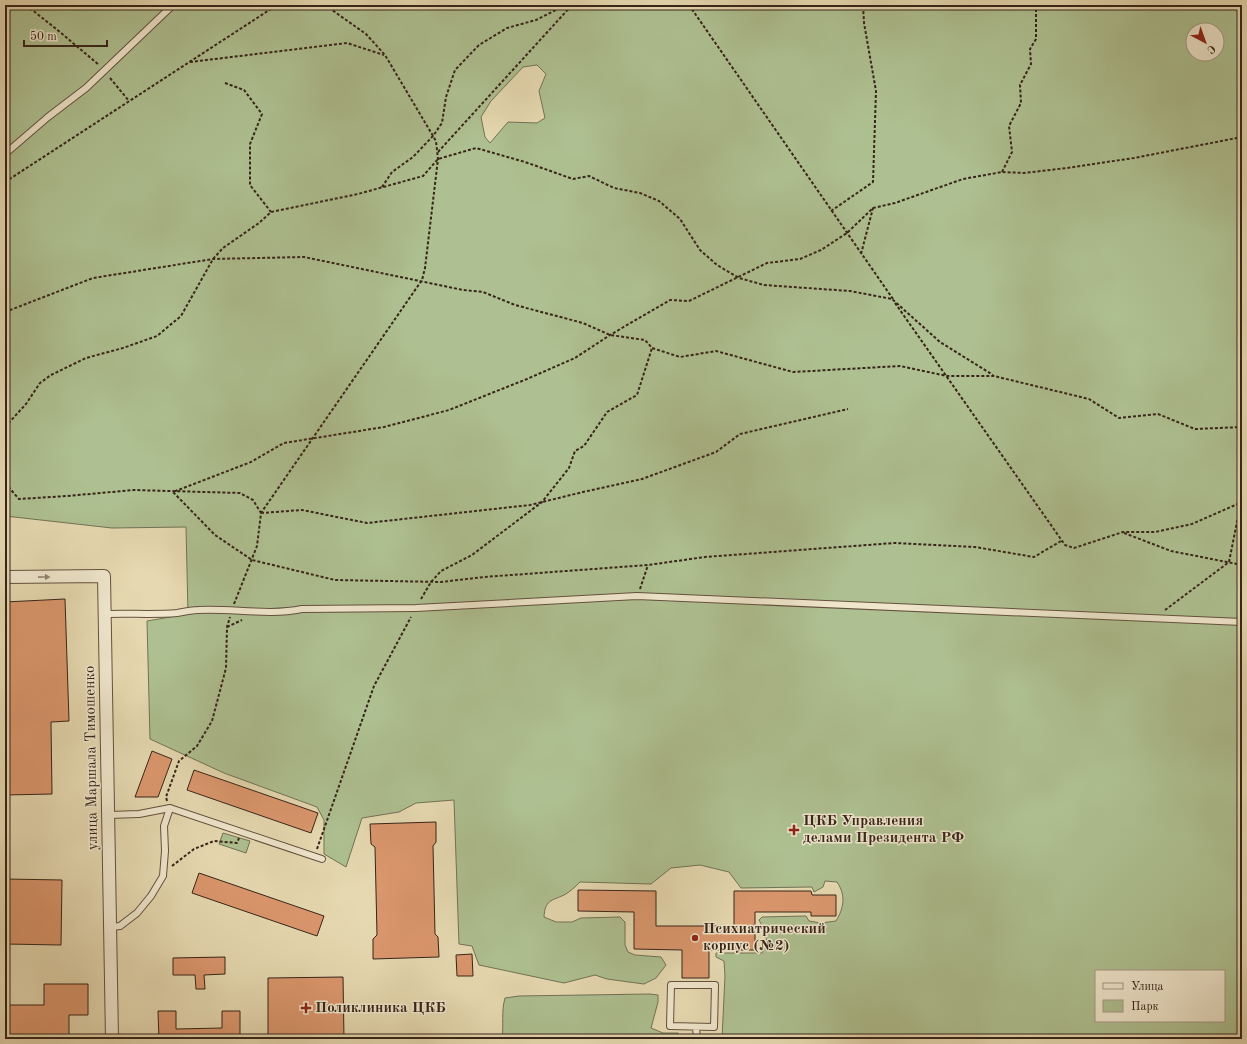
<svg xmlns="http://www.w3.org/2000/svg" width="1247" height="1044" font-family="'Old Standard TT',serif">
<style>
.green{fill:#aec091;stroke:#727255;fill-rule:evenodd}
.building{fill:#db976d;stroke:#372419}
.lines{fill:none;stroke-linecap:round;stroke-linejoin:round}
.lane-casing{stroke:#63513f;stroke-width:8}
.street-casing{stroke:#63513f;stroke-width:14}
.path{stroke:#372419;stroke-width:2;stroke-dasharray:3 2;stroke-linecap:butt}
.lane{stroke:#efe6cc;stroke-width:6}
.street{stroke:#efe6cc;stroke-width:12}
.oneway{fill:#938572}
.poi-dot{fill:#8f2418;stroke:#efe6cc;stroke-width:1.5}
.labels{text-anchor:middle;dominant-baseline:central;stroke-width:3;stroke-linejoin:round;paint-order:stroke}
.street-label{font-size:15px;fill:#372419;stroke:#efe6cc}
.poi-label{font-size:15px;font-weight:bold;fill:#372419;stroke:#efe6cc;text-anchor:start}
</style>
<rect width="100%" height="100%" fill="#e6d9b1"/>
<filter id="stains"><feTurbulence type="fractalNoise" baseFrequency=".005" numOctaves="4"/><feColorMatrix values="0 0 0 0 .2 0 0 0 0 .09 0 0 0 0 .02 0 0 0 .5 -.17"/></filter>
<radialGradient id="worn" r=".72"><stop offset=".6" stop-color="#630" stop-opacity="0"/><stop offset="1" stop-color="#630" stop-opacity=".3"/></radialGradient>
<path class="green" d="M 5,5 L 1242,5 L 1242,1039 L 722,1039 L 725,976 L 724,961 L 716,957 L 716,953 L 762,953 C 769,938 767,935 759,920 L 762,917 L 806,916 L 809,921 L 821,923 L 836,921 C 844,908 846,895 837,882 L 825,881 L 823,887 L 814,892 L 812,887 L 741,888 L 729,872 L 700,865 L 671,868 L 651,884 L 580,882 C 575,887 570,892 564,895 C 551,901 545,900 544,917 L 556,922 L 572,922 L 581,918 L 620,917 L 625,922 L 625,945 L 628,952 L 635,955 L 661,957 L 666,965 L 656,978 L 644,984 L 607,979 L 595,975 L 564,983 L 479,965 L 472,946 L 459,944 L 454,800 L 416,803 L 399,812 L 362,818 L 346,867 L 324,854 L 324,820 L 317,807 L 224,773 L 150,739 L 147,621 L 188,614 L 186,527 L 112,528 L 5,516 ZM 1193,30 L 1217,30 L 1217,54 L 1193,54 ZM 537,65 L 546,74 L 539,91 L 545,118 L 537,123 L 508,122 L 490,143 L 485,137 L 481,117 L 491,101 L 523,67 ZM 1096,971 L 1224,971 L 1224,1021 L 1096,1021 Z
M 223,833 L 250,841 L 246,853 L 219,844 Z
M 650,994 L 658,995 L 658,1002 L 651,1028 L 663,1033 L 678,1033 L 681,1039 L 502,1039 C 504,1025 501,1012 505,998 L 519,996 Z"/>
<path class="building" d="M 65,599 L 69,721 L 51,722 L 52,794 L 5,795 L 5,730 L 8,730 L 5,602 Z
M 152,751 L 172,759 L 158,797 L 135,797 Z
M 194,770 L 318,813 L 311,833 L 187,790 Z
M 436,822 L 436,842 L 433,846 L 435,934 L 438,937 L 439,957 L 373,959 L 373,939 L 377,935 L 375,847 L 371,844 L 370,824 Z
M 199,873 L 324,916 L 317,936 L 192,893 Z
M 5,879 L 62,880 L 61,945 L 5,944 Z
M 578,890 L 656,891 L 656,926 L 734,926 L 734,891 L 811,891 L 812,895 L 836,895 L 836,916 L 811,916 L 811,912 L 755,912 L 755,950 L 709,950 L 709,978 L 682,978 L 682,950 L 634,949 L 634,912 L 578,911 Z
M 472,954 L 473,976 L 457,976 L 456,955 Z
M 225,957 L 225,974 L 204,975 L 205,989 L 196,989 L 195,975 L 173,975 L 173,958 Z
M 343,977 L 344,1039 L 268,1039 L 268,978 Z
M 44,984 L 88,984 L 88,1015 L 69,1015 L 69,1039 L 5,1039 L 5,1005 L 44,1005 Z
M 158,1011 L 176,1011 L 176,1029 L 222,1028 L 222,1011 L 240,1011 L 240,1039 L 159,1039 Z"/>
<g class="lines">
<defs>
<path id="lane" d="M 5,154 L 48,117 L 86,88 L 173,5
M 106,614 C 129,613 153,615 177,613 C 184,612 191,610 198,610 C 232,608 268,616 302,609 L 416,608 L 637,596 L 1242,622
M 109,815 L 139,814 L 170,808
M 111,927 L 120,926 L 137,913 L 151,896 L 163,876 L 165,851 L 164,826 L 170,808 L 322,859
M 671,985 L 715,985 L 714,1027 L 670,1026 Z
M 696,1027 L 697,1039"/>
<path id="street" d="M 5,577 L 104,576 L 112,1039"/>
</defs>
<use href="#lane" class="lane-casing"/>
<use href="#street" class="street-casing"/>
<path class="path" d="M 26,5 L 60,32 L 99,65
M 689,5 L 893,299
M 190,62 L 347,43 L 384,55
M 110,78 L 129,101
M 225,83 L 244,90 L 262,114 L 250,144 L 250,185 L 271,212
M 438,152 L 572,5
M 1002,172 L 1012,152 L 1009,126 L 1021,103 L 1020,85 L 1031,64 L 1030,49 L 1036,39 L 1036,5
M 5,182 L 277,5
M 382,187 L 392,172 L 413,157 L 433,136 L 442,123 L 446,97 L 455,70 L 479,45 L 507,28 L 536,20 L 566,5
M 831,211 L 873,182 L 876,91 L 864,23 L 863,5
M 861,254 L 873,208
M 895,303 L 1065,545 L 1074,548 L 1123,532 L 1155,532 L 1192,524 L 1242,502
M 5,312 L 93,278 L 213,259 L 304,257 L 463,290 L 483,292 L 515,305 L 583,323 L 610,335 L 645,340 L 652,348 L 680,357 L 716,351 L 793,372 L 900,366 L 947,376 L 994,376 L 1089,399 L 1119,418 L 1158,414 L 1195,429 L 1242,427
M 5,427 L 26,404 L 40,383 L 51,375 L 86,358 L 123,348 L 157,336 L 181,316 L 213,259 L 223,248 L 259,223 L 271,212 L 358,194 L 423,176 L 438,159 L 476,148 L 525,162 L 573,179 L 589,176 L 614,188 L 640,193 L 659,201 L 680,219 L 700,250 L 717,265 L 739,278 L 764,285 L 850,291 L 892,299 L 940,342 L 993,375
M 5,483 L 19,499 L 67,496 L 134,490 L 240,493 L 253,500 L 261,513
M 261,513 L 302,510 L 367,523 L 530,505 L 583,492 L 642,479 L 716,452 L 740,434 L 848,409
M 1124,533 L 1171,551 L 1242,565
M 1061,541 L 1034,557 L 975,547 L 894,543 L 705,557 L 648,565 L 484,577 L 441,582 L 335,580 L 252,560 L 215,535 L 173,492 L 251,462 L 284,443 L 384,427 L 449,410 L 527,379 L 575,358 L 610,335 L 670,300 L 689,301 L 767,263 L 800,259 L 821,250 L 847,233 L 873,208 L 895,203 L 963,179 L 1002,172 L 1024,173 L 1067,168 L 1134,158 L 1242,137
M 640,589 L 648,565
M 421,599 L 431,582 L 441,571 L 472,555 L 542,502 L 569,468 L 575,451 L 584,446 L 607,412 L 637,395 L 652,348
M 234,604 L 257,546 L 261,513 L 422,280 L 425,268 L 438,159 L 436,141 L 385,55 L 366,34 L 325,5
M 1165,610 L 1229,562 L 1241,502
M 227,627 L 242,620
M 167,801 L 166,797 L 179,761 L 197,746 L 212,721 L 226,668 L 227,627 L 230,617
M 317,849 L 374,686 L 411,617
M 172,866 L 194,849 L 214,841 L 237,843 L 239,838"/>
<use href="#lane" class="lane"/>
<use href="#street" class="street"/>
</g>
<defs><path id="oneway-solid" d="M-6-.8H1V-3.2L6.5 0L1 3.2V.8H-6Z"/></defs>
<use class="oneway" href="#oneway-solid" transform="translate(44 577) rotate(-1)"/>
<g class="poi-dot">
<path d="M792 824h4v4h4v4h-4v4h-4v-4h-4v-4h4z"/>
<circle cx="695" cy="938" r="4"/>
<path d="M304 1002h4v4h4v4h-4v4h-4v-4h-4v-4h4z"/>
</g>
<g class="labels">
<g class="street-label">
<text transform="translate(92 758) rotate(-91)">улица Маршала Тимошенко</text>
</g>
<g class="poi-label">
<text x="803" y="821">ЦКБ Управления<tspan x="803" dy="17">делами Президента РФ</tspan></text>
<text x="703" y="929">Психиатрический<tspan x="703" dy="17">корпус (№2)</tspan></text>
<text x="315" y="1008">Поликлиника ЦКБ</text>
</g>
</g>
<rect width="1247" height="1044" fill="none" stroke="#e6d9b1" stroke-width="20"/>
<rect x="6" y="6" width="1235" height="1032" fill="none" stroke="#372419" stroke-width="2"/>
<rect x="10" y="10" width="1227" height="1024" fill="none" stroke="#372419"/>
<rect x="1095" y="970" width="130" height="52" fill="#efe6cc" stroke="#a59884"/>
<rect x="1103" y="983" width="20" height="6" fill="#efe6cc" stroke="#a59884"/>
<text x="1131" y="990" font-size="12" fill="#372419">Улица</text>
<rect x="1103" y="1000" width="20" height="12" fill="#aec091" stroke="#a59884"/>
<text x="1131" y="1010" font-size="12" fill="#372419">Парк</text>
<g transform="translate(1205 42) rotate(139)"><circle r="19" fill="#efe6cc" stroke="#a59884"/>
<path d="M0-3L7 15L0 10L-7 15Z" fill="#8f2418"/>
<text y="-6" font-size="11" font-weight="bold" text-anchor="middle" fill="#372419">С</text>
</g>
<path d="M24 40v6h83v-6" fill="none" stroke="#372419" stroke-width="2"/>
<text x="30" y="40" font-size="12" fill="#372419" stroke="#efe6cc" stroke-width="3" paint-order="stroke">50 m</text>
<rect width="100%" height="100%" filter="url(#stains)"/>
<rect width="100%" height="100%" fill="url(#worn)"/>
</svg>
